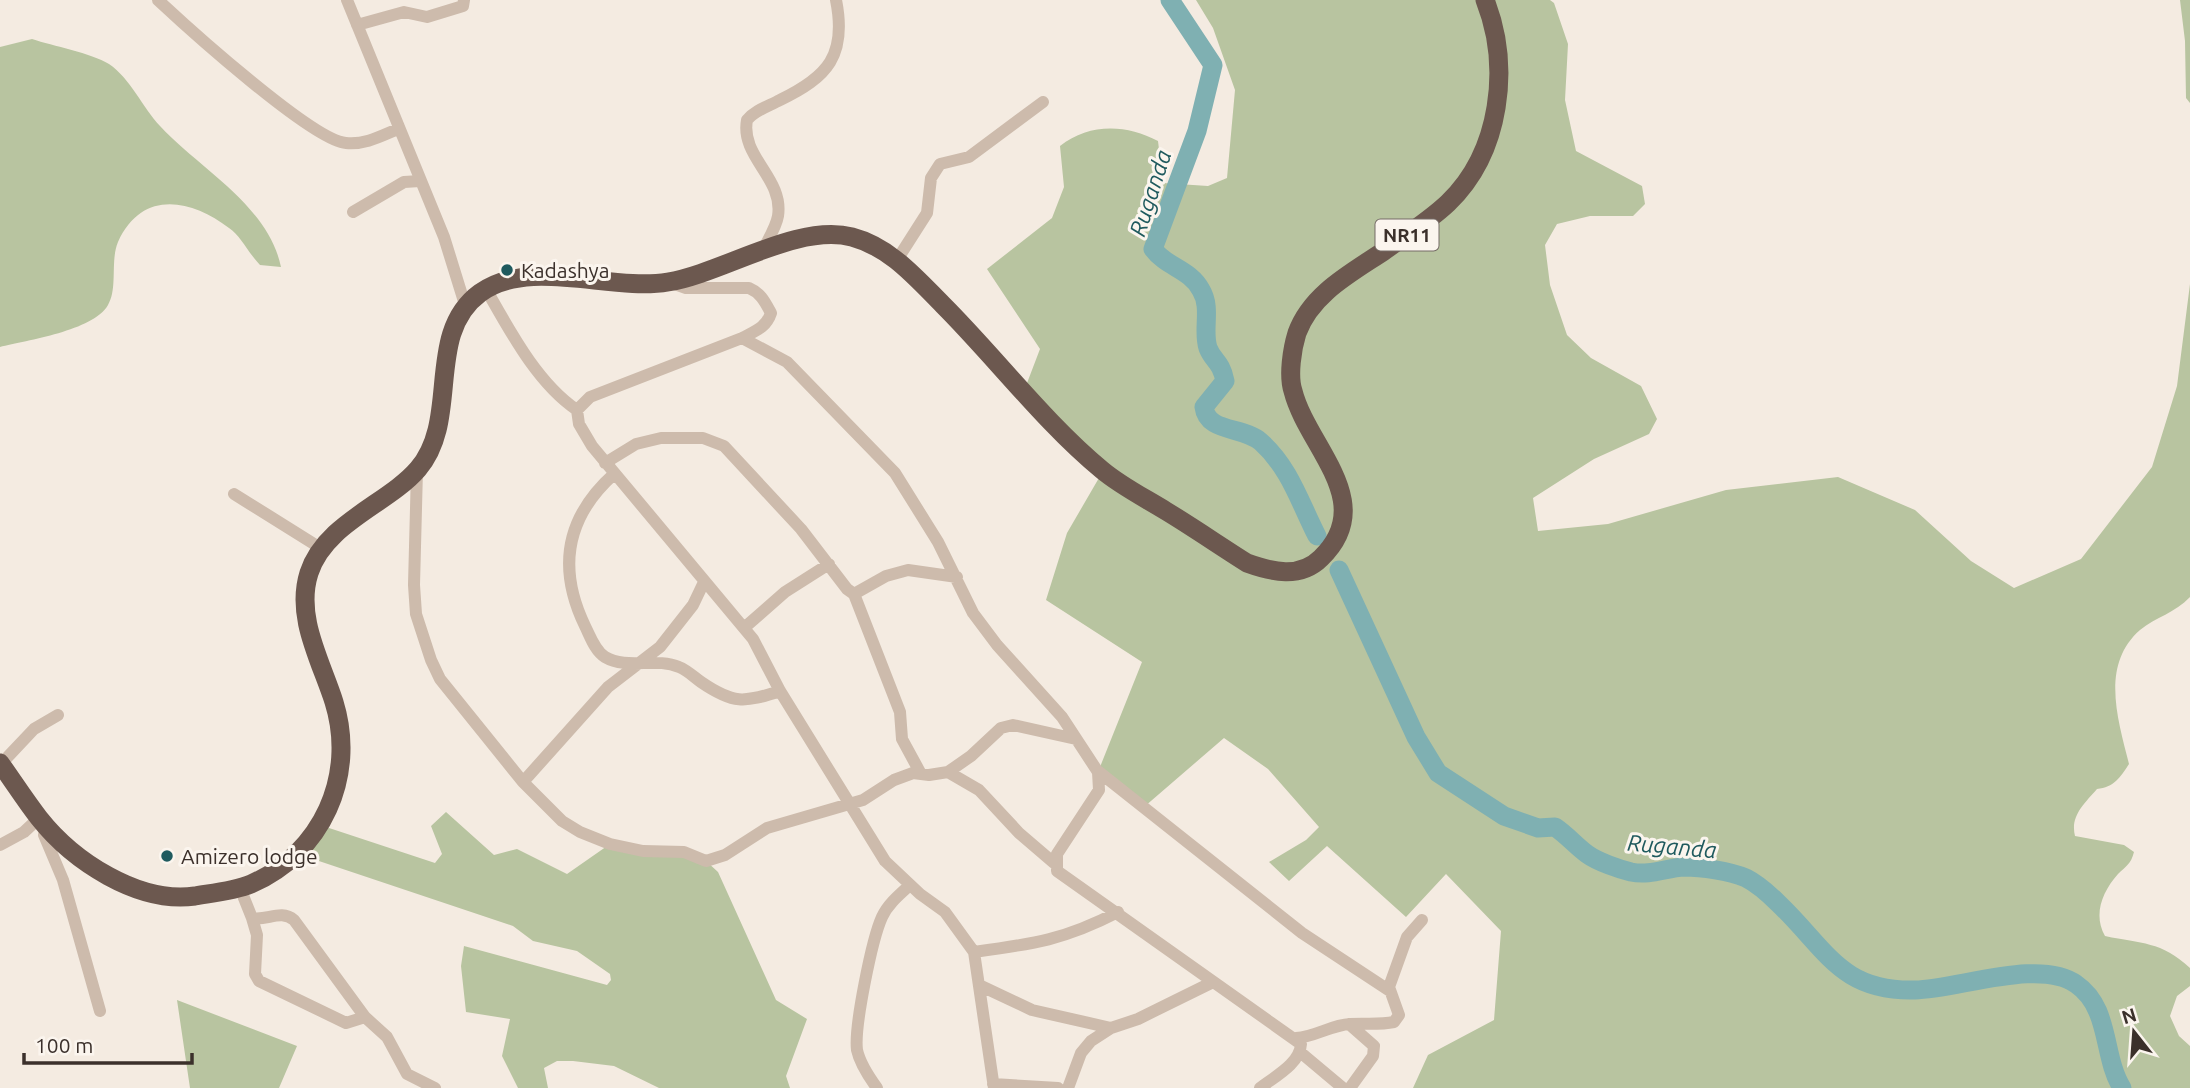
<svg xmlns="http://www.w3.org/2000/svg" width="2190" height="1088" font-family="Ubuntu,sans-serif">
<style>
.green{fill:#b8c4a0}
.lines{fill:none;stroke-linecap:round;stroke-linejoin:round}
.river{stroke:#7fb0b2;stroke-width:19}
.minor{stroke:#cdbbac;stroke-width:12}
.trunk{stroke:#6c584f;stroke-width:19}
.poi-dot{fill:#1f5a5e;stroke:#fbf5ee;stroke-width:2.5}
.labels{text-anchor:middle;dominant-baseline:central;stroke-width:6;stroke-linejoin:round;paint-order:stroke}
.shield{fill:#fbf5ee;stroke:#756b66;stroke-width:2}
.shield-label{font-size:19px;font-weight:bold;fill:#3b302b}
.poi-label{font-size:21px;fill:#3b302b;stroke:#fbf5ee;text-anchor:start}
.water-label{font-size:23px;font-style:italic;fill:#1f5a5e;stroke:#fbf5ee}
</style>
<rect width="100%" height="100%" fill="#f4ebe1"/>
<path class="green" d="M 1196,0 L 1550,0 L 1554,3 L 1568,44 L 1565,100 L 1576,151 L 1642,186 L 1645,204 L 1633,216 L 1590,216 L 1557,224 L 1545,245 L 1550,285 L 1567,335 L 1591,358 L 1641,386 L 1657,419 L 1649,434 L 1594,459 L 1533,498 L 1538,531 L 1608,524 L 1726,490 L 1838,477 L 1915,510 L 1971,561 L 2014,588 L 2081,559 L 2152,467 L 2177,386 L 2190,284 L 2190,597 C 2175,613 2156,617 2140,630 C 2100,665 2118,720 2129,764 C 2120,778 2114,787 2097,789 C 2084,804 2070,816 2075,836 L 2124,845 L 2134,852 C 2131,864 2126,866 2118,874 C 2102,892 2093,915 2105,936 C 2142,944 2161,941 2190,968 L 2190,986 L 2177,996 L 2170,1016 L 2179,1036 L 2190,1046 L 2190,1088 L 1413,1088 L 1428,1055 L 1494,1020 L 1501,931 L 1446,874 L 1406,917 L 1327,846 L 1289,881 L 1269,862 L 1306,840 L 1319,827 L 1268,769 L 1224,738 L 1144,807 L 1098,772 L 1142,662 L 1046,600 L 1067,533 L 1103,471 L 1024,391 L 1040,349 L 987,269 L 1052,218 L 1064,187 L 1060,146 C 1089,123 1126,124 1158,141 L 1163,183 L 1208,186 L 1227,178 L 1235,90 L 1213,28 Z
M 2180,0 L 2190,0 L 2190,103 L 2186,98 L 2185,41 Z
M 32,39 C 53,46 91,53 109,64 C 130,78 143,108 160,126 C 201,170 268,205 281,267 L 260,265 C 249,254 241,236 229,228 C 191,199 142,189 118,242 C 110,261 118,288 108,305 C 93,331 27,340 0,347 L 0,47 Z
M 446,812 L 494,855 L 517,849 L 567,874 L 610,844 L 706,861 L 718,872 L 776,1000 L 807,1019 L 786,1076 L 790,1088 L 659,1088 L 614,1066 L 573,1061 L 557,1061 L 544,1068 L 548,1088 L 518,1088 L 502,1056 L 510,1019 L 466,1012 L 461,966 L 464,946 L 607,985 L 611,980 L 610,974 L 577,951 L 533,941 L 513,926 L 298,854 L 320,825 L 435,863 L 442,854 L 431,826 Z
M 177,1000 L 297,1046 L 279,1088 L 190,1088 Z"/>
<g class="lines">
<path class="river" d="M 1170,0 L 1213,65 L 1197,131 L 1153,249 C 1166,267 1190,269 1201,290 C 1212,308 1202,330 1208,348 C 1213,361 1221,361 1225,381 L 1204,407 C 1207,433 1243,426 1261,442 C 1290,468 1300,503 1317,536
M 1339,570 L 1416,737 L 1438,773 L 1504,816 L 1538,828 L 1555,827 C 1567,835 1576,846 1587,854 C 1598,862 1619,869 1631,872 C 1650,876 1666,868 1684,867 C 1702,867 1729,871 1746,878 C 1758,884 1770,895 1779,904 C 1827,950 1841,992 1915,990 C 1958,989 2040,958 2076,984 C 2111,1008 2102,1056 2122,1088"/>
<path class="minor" d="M 158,0 C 188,28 313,141 346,143 C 365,145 381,136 398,129
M 347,0 L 444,237 L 466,308
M 357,25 L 404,12 L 427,17 L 463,6 L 464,0
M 353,212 L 404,182 L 420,181
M 762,252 C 767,241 776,228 778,216 C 784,178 740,157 747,120 C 755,110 769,106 780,100 C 828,77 847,55 836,0
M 897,260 L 927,213 L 931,178 L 940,164 L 969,157 L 1043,102
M 672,283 L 686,288 L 749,288 C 761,293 765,302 771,313 C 766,328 755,331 742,338 L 590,397 L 577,410 L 579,424 L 592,446 L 753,639 L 780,691 L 885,861 L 920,894 L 945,912 L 974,952 L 994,1088
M 486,289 C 510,331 537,383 577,410
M 742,338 L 787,362 L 895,473 L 938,542 L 973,613 L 997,645 L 1062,717 L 1098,772 L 1099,790 L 1057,854 L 1057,871 L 1301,1044 C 1300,1064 1274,1077 1260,1088
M 605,463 L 636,444 L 661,438 L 703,438 L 724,446 L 801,529 L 847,589 L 854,594 L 886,576 L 908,570 L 957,577
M 417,470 L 414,585 L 416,614 L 431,660 L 440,679 L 523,782 L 562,821 L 580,832 L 610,844 L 643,851 L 684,852 L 706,861 L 725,855 L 767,828 L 863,800 L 894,780 L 913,773 L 929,775 L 948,772 L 971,756 L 1001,728 L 1013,725 L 1076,739
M 614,474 C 566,517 557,568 585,626 C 590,636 595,651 605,657 C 627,670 656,657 679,667 C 687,670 694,677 701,682 C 733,704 744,703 780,691
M 234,494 L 322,549
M 854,594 L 900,712 L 902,739 L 921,774
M 744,628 L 785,592 L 829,564
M 1,764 L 34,729 L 58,715
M 948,772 L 979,790 L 1019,833 L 1054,863
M 1099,772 L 1302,933 L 1390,991
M 523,782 L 608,687 L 660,647 L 693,605 L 704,582
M 46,826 L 44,835 L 63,880 L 100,1011
M 0,845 L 24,832 L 39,818
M 240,888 L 252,918 C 267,921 281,909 294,920 L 365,1017 L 387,1037 L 407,1074 L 435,1088
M 252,918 L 257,935 L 255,974 L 259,981 L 346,1023 L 365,1017
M 974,952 C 1033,944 1064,940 1118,912
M 979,985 L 1032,1010 L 1111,1028
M 1349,1024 L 1374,1046 L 1373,1056 L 1350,1088
M 1296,1038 C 1315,1037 1331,1025 1350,1024 C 1365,1023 1379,1025 1394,1022 L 1399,1015 L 1389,987 L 1407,937 L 1422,920
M 1300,1052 L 1343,1088
M 993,1084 L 1058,1088
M 877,1088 C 869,1077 860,1064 857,1050 C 854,1027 872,939 882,917 C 888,904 899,895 910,885
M 1068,1088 L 1081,1053 L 1091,1041 L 1111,1028 L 1138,1019 L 1211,983"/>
<path class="trunk" d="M 0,763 C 13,781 25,800 39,818 C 73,861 138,904 195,896 C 213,893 234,891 251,884 C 322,853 357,776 334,702 C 321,661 295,617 309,573 C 325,523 388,504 418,469 C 461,419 424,334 480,293 C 530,257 611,292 668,282 C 723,273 797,223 852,237 C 890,247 916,278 943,305 C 995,357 1046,424 1102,470 C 1121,486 1145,498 1166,511 C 1194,528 1220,546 1247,563 C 1272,572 1300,579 1321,558 C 1379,502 1307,447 1293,391 C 1288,376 1292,349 1297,333 C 1311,294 1351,273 1384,251 C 1405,236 1429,221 1448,203 C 1501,152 1511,66 1485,0"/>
</g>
<g class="poi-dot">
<circle cx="507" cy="270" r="7"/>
<circle cx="167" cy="856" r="7"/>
</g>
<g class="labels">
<rect class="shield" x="1375.5" y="219.5" width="63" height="31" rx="5"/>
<g class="shield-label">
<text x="1407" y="235">NR11</text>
</g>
<g class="poi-label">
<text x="521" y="270">Kadashya</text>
<text x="181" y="856">Amizero lodge</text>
</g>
<g class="water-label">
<text transform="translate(1150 193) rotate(-72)">Ruganda</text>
<text transform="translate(1672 846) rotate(5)">Ruganda</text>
</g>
</g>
<g transform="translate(2134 1032) rotate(343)" stroke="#fbf5ee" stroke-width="5" paint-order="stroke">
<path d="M0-5L12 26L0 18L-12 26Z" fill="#3b302b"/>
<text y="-10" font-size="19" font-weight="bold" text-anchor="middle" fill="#3b302b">N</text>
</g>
<path d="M24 1053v10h168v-10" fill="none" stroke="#3b302b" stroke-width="3.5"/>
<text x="35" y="1053" font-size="21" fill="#3b302b" stroke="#fbf5ee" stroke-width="5" paint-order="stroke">100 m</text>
</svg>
